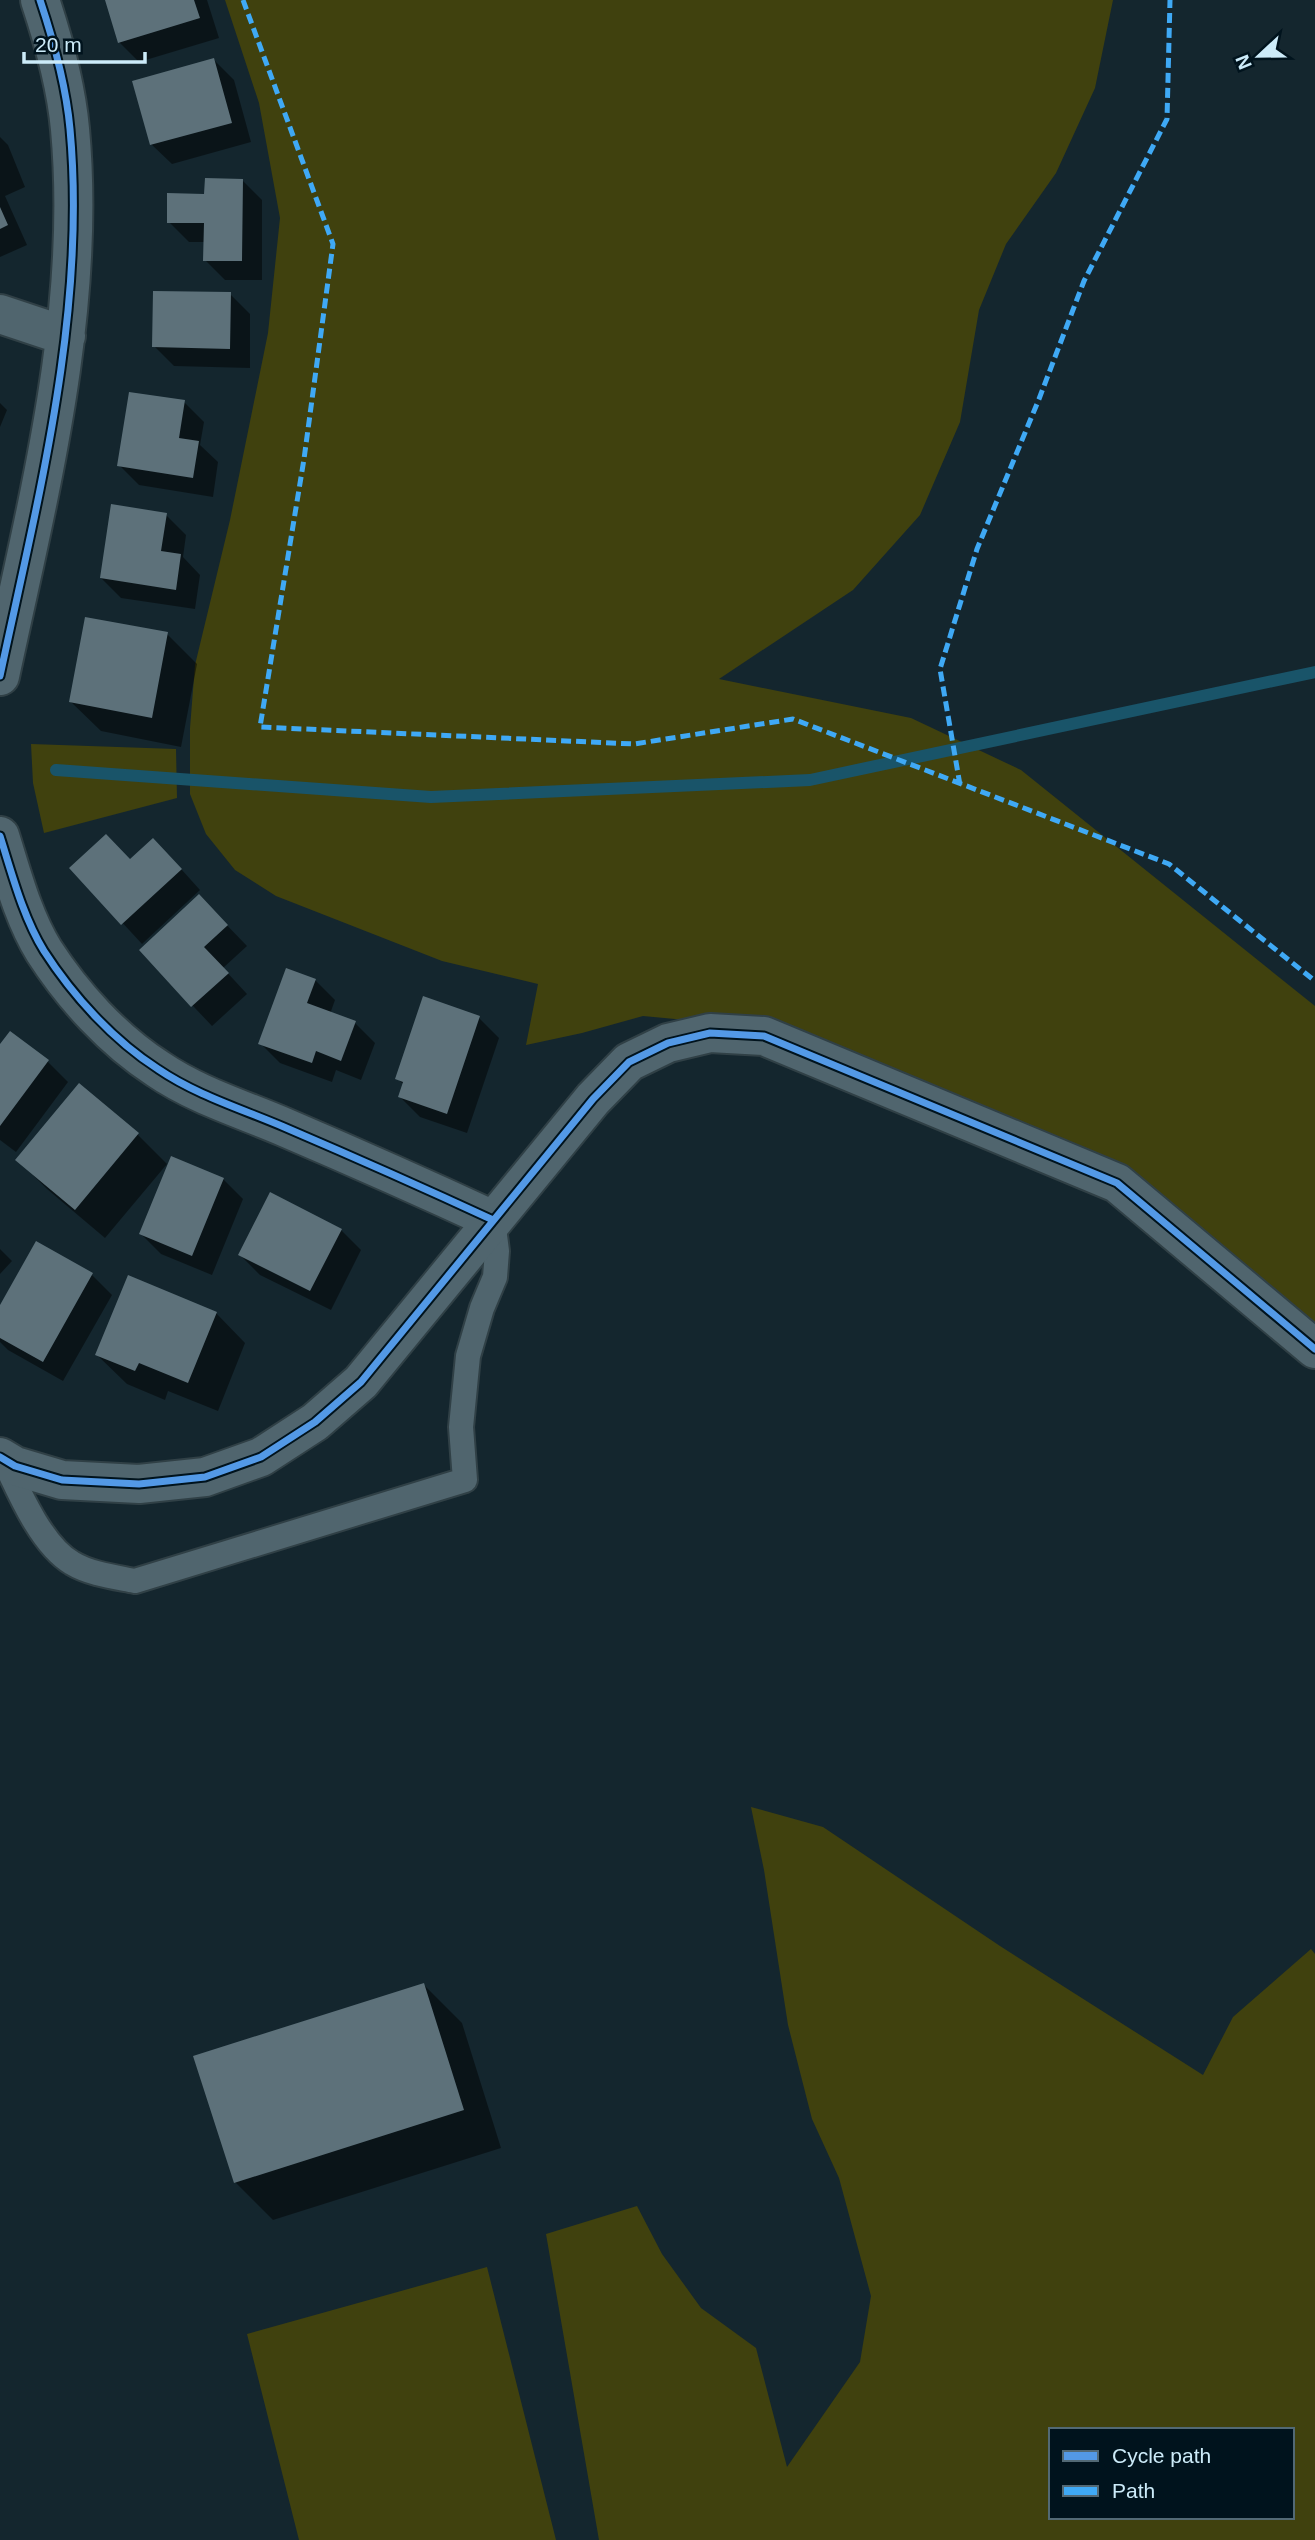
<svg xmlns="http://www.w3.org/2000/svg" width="1315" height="2540" font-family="Helvetica,sans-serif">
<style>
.green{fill:#40410e;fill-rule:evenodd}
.shadow{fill:#0007}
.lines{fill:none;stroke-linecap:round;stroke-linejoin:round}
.stream{stroke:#195469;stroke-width:12}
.building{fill:#5d717a}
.lane-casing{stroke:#304046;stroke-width:28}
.street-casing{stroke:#304046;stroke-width:42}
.lane{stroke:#50656e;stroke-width:24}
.street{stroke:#50656e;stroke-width:38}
.quiet{stroke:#3fa9f5;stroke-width:5;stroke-dasharray:10 5;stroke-linecap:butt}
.cycleway-casing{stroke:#00131d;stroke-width:11}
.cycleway{stroke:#5399e6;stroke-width:7}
</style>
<rect width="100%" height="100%" fill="#14262e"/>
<path class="green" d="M 225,0 L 1113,0 L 1095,88 L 1056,173 L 1006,244 L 979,310 L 960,422 L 920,515 L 853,590 L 719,679 L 911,718 L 1021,770 L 1315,1006 L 1315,1330 L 1113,1202 L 707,1022 L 643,1016 L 582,1033 L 526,1045 L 538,984 L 442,961 L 276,896 L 235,870 L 206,834 L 190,794 L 190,728 L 195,665 L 230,520 L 268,333 L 280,218 L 259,103 Z
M 31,744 L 176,749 L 177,798 L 44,833 L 33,783 Z
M 751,1807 L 823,1827 L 1000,1946 L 1203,2075 L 1233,2017 L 1311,1949 L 1315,1954 L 1315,2540 L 599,2540 L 546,2234 L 637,2206 L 662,2254 L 701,2308 L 756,2348 L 787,2467 L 860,2362 L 871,2296 L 839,2178 L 812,2119 L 788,2025 L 764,1870 ZM 1051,2430 L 1292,2430 L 1292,2517 L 1051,2517 Z
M 487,2267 L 556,2540 L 299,2540 L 247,2334 Z"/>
<path class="shadow" d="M 106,0 L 207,0 L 219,38 L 139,62 L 119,42 Z
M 214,60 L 234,80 L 251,142 L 172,164 L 151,144 Z
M 0,137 L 8,145 L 25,187 L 5,196 L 27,245 L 0,257 Z
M 242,180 L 262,200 L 262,280 L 225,280 L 205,260 L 205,242 L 189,242 L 169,222 L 206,195 Z
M 230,294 L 250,314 L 250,368 L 174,366 L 154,346 Z
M 184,402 L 204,422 L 200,445 L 218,462 L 213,497 L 139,485 L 119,465 Z
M 0,403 L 7,410 L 0,427 Z
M 166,515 L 186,535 L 183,557 L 200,575 L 195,609 L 121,598 L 101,578 Z
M 167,634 L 197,664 L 181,747 L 101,731 L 71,702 Z
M 173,860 L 200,890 L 142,944 L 72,868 L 131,861 Z
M 219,917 L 247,946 L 223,968 L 247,994 L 212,1026 L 141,951 Z
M 315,980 L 335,1000 L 330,1014 L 355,1023 L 375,1043 L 361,1080 L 336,1070 L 332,1082 L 280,1063 L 260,1043 Z
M 479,1018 L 499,1038 L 467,1133 L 420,1117 L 400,1097 L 404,1085 L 397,1078 Z
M 10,1033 L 48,1062 L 68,1082 L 16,1152 L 0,1140 L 0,1047 Z
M 79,1085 L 138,1135 L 167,1164 L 105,1238 L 47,1189 L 18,1160 Z
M 223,1179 L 243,1199 L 212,1275 L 161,1254 L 141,1234 Z
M 341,1230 L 361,1250 L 331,1310 L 260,1275 L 240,1255 Z
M 0,1249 L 12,1261 L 0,1274 Z
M 92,1275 L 112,1295 L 63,1381 L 8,1350 L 0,1342 L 0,1308 Z
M 216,1313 L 245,1343 L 218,1411 L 168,1391 L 165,1400 L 127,1384 L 97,1355 Z
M 424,1985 L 462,2023 L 501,2148 L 273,2220 L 235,2182 Z"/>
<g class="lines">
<path class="stream" d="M 56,770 L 431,797 L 810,780 L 1315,672"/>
</g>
<path class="building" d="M 105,0 L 194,0 L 200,18 L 118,43 Z
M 214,58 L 232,123 L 150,145 L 132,81 Z
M 205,178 L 243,179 L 242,261 L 203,261 L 204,223 L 167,223 L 167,193 L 204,194 Z
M 0,207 L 8,225 L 0,229 Z
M 153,291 L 231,292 L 230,349 L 152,347 Z
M 129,392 L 185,400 L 179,438 L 199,441 L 193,478 L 117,466 Z
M 111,504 L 167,513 L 161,551 L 181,554 L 176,590 L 100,578 Z
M 85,617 L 168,632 L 152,718 L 69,702 Z
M 106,834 L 130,859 L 153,838 L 182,869 L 121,925 L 69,868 Z
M 199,894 L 228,925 L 204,947 L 229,973 L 191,1007 L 139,950 Z
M 286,968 L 316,979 L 307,1003 L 356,1021 L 341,1061 L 316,1051 L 312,1063 L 258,1044 Z
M 423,996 L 480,1016 L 447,1114 L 398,1097 L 403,1082 L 395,1079 Z
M 10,1031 L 49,1060 L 0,1126 L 0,1044 Z
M 79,1083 L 139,1133 L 75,1210 L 15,1160 Z
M 171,1156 L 224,1178 L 192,1256 L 139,1234 Z
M 270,1192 L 342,1229 L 310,1291 L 238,1255 Z
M 36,1241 L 93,1273 L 43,1362 L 0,1338 L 0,1305 Z
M 128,1275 L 217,1312 L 188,1383 L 139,1363 L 135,1371 L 95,1355 Z
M 424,1983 L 464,2110 L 234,2183 L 193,2056 Z"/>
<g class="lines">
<defs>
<path id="lane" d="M 3,1458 C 18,1490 41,1545 72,1563 C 90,1574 115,1577 135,1581 L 465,1480 L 461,1427 L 468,1356 L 482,1308 L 495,1277 L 497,1251 L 493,1220"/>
<path id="street" d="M 0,314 L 66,336
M 0,676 C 38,498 87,312 70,129 C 66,85 54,42 40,0
M 0,836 C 12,874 23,917 44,951 C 73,996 113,1040 158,1069 C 196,1095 242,1109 284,1127 C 354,1157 424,1188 493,1220
M 0,1457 L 15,1466 L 62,1480 L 139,1484 L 205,1477 L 261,1457 L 315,1422 L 361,1382 L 593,1099 L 629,1062 L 668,1043 L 710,1033 L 764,1036 L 1117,1183 L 1315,1349"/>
</defs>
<use href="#lane" class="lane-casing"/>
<use href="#street" class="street-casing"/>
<use href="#lane" class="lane"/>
<use href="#street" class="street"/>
<path class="quiet" d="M 243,0 L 333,244 L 304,459 L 260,727 L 634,744 L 793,719 L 1169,864 L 1315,981
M 960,785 L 940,669 L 977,549 L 1039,399 L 1084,281 L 1167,119 L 1170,0"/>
<defs>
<path id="cycleway" d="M 0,676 C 38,498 87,312 70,129 C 66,85 54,42 40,0
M 0,836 C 12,874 23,917 44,951 C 73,996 113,1040 158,1069 C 196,1095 242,1109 284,1127 C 354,1157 424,1188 493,1220
M 0,1457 L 15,1466 L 62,1480 L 139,1484 L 205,1477 L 261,1457 L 315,1422 L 361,1382 L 593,1099 L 629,1062 L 668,1043 L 710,1033 L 764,1036 L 1117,1183 L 1315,1349"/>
</defs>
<use href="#cycleway" class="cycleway-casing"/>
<use href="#cycleway" class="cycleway"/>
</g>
<rect x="1049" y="2428" width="245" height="91" fill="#00131d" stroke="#526975" stroke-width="2"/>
<rect x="1063" y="2451" width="35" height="10" fill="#5399e6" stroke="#526975" stroke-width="2"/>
<text x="1112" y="2463" font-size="21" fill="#ccebf9">Cycle path</text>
<rect x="1063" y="2486" width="35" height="10" fill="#3fa9f5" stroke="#526975" stroke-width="2"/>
<text x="1112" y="2498" font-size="21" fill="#ccebf9">Path</text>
<g transform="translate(1259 56) rotate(248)" stroke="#00131d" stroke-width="5" paint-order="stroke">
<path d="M0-5L12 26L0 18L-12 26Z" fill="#ccebf9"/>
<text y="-10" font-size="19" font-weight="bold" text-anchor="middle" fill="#ccebf9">N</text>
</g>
<path d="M24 52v10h121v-10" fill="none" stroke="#ccebf9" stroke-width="3.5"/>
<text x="35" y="52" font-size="21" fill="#ccebf9" stroke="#00131d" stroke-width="5" paint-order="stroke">20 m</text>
</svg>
